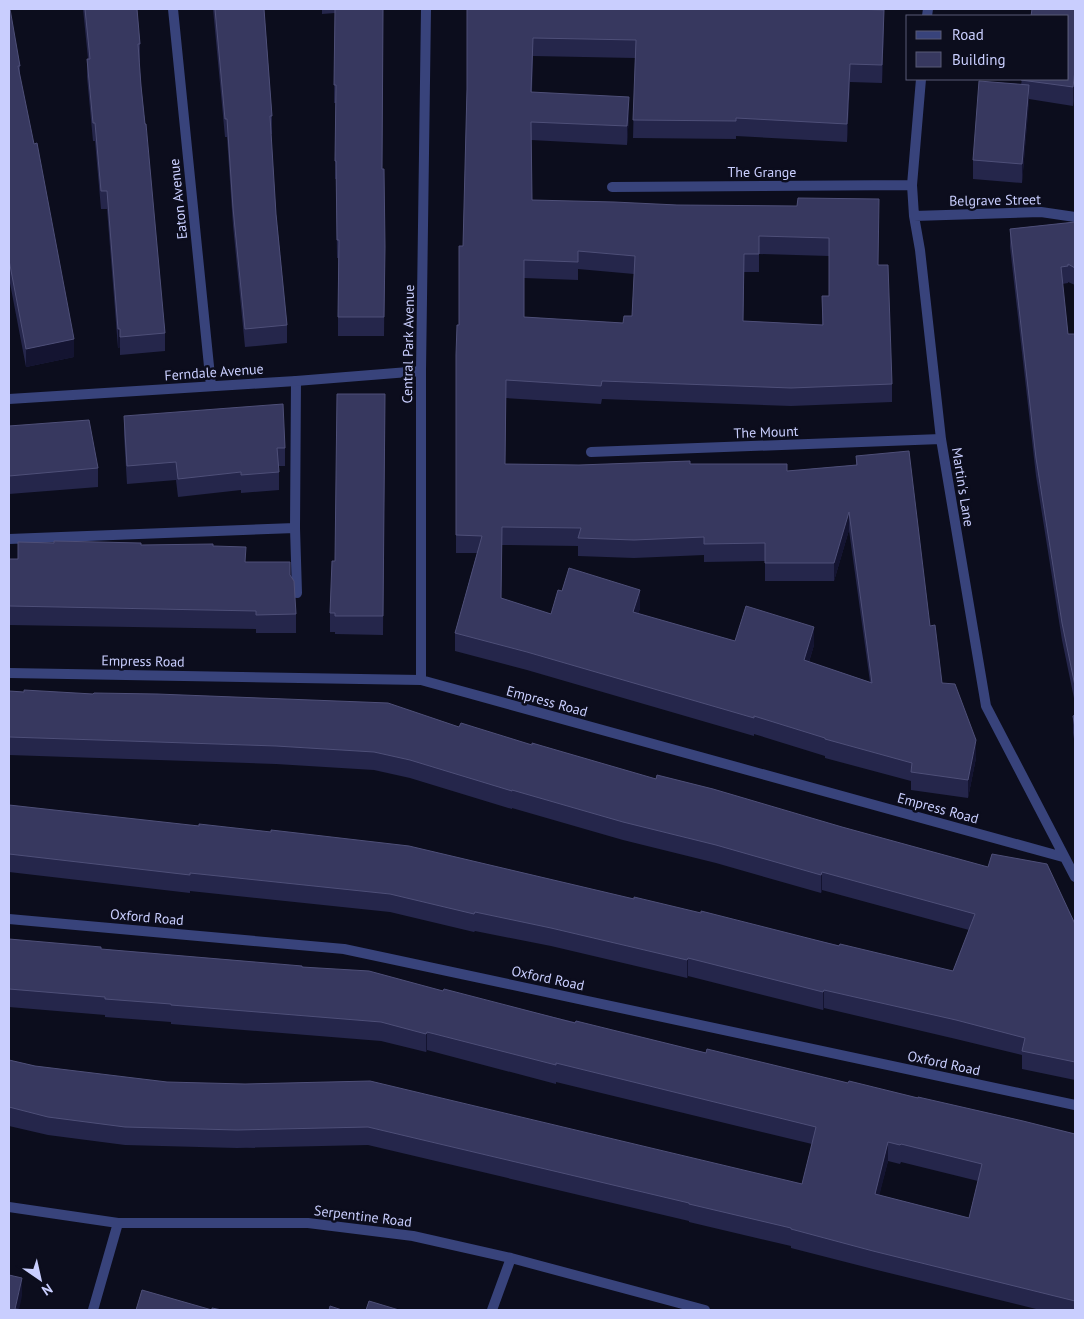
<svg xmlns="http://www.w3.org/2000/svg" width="1084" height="1319" font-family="'PT Sans',sans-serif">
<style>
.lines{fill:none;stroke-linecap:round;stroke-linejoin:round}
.lane{stroke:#38437b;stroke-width:10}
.street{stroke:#38437b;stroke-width:10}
.wall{fill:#25264b;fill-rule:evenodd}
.shaded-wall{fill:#141431}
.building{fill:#37385f;stroke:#4e4f78;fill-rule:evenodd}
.labels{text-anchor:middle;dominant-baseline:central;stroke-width:5;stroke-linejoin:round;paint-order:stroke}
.street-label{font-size:14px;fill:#c9cefe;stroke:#0c0d1d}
</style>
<rect width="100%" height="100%" fill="#0c0d1d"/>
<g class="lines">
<path class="lane" d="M 295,528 L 297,593
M 9,539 L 295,528 L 296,381"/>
<path class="street" d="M 173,9 L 211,386
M 927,16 L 928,9
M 921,79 L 912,185 L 914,216 L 920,250 L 941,439 L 986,706 L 1075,877
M 612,187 L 912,185
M 914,216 L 1041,212 L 1075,217
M 9,399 L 296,381 L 421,371
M 591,452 L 941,439
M 9,673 L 421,680 L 1063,857
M 421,680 L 421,371 L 426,9
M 9,919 L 344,949 L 1075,1105
M 9,1207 L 118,1223 L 308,1223 L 413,1236 L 511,1258 L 705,1310
M 93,1310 L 118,1223
M 492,1310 L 511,1258"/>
</g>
<path class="wall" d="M 9,9 L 20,66 L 20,77 L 74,357 L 26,367 L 9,278 Z
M 83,9 L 137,9 L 140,44 L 140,62 L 139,62 L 165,333 L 165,351 L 120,355 L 120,347 L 118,348 L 107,209 L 101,209 L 95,141 L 93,141 L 87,77 L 87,59 L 88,59 Z
M 213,9 L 264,9 L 272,116 L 272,134 L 271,134 L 276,214 L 287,325 L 287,343 L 245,347 L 233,226 L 227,137 L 225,137 Z
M 322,9 L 383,9 L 382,169 L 385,247 L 384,336 L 338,336 L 338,258 L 337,258 L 336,179 L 335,179 L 336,103 L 334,103 L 335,13 L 322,14 Z
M 467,9 L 884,28 L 882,83 L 850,82 L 847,142 L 736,136 L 736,139 L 633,138 L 635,58 L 533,56 L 532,92 L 629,115 L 627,145 L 531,140 L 532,200 L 677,205 L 797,206 L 878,265 L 892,384 L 892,402 L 791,406 L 602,399 L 601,404 L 506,398 L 505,464 L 579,465 L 690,464 L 787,471 L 856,465 L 856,456 L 930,626 L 942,683 L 976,758 L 968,798 L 911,790 L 911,781 L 825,758 L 825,756 L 754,734 L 754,736 L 527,670 L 455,651 L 455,633 L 477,553 L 456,553 L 456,355 L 459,325 L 463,246 L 467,89 ZM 759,254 L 829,256 L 829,296 L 822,296 L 822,325 L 743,321 L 744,272 L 759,272 ZM 578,269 L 634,274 L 632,316 L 623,323 L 524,317 L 524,278 L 578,280 ZM 849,530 L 870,682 L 809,662 L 814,645 L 735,641 L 638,614 L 640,608 L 551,614 L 501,598 L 502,545 L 578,546 L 578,556 L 634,558 L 704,555 L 704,562 L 765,561 L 765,581 L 834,581 Z
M 1075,9 L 1075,88 L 1073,106 L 1029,99 L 1022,183 L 973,179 L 973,160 L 1021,85 L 1022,79 Z
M 1075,222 L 1075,285 L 1068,282 L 1068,283 L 1062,284 L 1068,334 L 1075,334 L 1075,703 L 1062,640 L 1036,476 L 1010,247 L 1010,229 Z
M 385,394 L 383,635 L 335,634 L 335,632 L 330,632 L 330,613 L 335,561 Z
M 124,416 L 285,448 L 285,466 L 279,466 L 279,490 L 241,493 L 241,490 L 178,497 L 176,480 L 127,484 L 124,435 Z
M 9,426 L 98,468 L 98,487 L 9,494 Z
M 141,545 L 213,546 L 246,562 L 290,575 L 296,614 L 296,633 L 256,633 L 256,629 L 9,625 L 9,559 L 18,559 Z
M 9,691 L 459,727 L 1075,924 L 1075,1080 L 1022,1069 L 1022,1055 L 956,1039 L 824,1008 L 823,1010 L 688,976 L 687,978 L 551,946 L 475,931 L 474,932 L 390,912 L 190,891 L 190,893 L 9,872 L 9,805 L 634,899 L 953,971 L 969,930 L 822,890 L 821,893 L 716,863 L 623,840 L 512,808 L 512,809 L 410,778 L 374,770 L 276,764 L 9,755 Z
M 1075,715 L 1075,745 L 1073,733 L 1073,716 Z
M 9,939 L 101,949 L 302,967 L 443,991 L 706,1053 L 918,1098 L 1075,1134 L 1075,1310 L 1040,1310 L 873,1269 L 791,1248 L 791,1246 L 689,1222 L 689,1221 L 368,1145 L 237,1148 L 125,1145 L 48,1135 L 9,1126 L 9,1060 L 35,1066 L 802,1184 L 812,1144 L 556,1082 L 556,1084 L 427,1050 L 426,1052 L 381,1041 L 171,1024 L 171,1022 L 105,1017 L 105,1015 L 9,1007 ZM 888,1161 L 900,1164 L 901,1162 L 978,1181 L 969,1218 L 879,1195 Z"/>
<path class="shaded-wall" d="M 884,10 L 884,28 L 882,83 L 882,65 Z
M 850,64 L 850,82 L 847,142 L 847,124 Z
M 1075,70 L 1075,88 L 1073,106 L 1073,87 Z
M 1029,85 L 1029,104 L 1022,183 L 1022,164 Z
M 629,97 L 629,115 L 627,145 L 627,126 Z
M 118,329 L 120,329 L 120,347 L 118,348 Z
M 74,339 L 74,357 L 26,367 L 26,349 Z
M 849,512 L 849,530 L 834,581 L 834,563 Z
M 640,590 L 640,608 L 633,630 L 633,612 Z
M 814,627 L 814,645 L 804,678 L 804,660 Z
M 976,740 L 976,758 L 968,798 L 968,780 Z
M 822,872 L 822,890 L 821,893 L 821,875 Z
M 688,958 L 688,976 L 687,978 L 687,960 Z
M 824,990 L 824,1008 L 823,1010 L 823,992 Z
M 427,1032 L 427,1050 L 426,1052 L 426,1034 Z
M 888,1142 L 888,1161 L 875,1213 L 875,1194 Z
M 22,1278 L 22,1296 L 19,1310 L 15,1310 Z"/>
<path class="building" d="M 9,9 L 10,9 L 20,66 L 18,66 L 34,144 L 37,143 L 74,339 L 26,349 L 9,260 Z
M 85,9 L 137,9 L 140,44 L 138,44 L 141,86 L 145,124 L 146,124 L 165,333 L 120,337 L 120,329 L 118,329 L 107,191 L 101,191 L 95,123 L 93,123 L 87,59 L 90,59 Z
M 215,9 L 264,9 L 272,116 L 270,116 L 276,214 L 287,325 L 245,329 L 233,208 L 227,119 L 225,119 Z
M 335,9 L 383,9 L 382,169 L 384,169 L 385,247 L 384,317 L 338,317 L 339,240 L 337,240 L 336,161 L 335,161 L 336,85 L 334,85 Z
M 467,9 L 850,9 L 884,10 L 882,65 L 850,64 L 847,124 L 736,118 L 736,121 L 633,120 L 636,40 L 533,38 L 531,92 L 629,97 L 627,126 L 531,122 L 532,200 L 614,202 L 677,205 L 797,206 L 798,198 L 879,199 L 878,265 L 888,265 L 892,384 L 791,388 L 602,381 L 601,386 L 506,380 L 505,464 L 579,465 L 690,461 L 690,464 L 787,464 L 787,471 L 857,465 L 856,456 L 909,451 L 930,626 L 935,625 L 942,683 L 955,684 L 976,740 L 968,780 L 911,772 L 912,763 L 825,739 L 825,738 L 754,716 L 754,718 L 527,652 L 455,633 L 482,536 L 456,535 L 456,355 L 457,325 L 459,325 L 459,246 L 463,246 L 467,89 ZM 759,236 L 829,238 L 829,296 L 822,296 L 823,325 L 743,321 L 744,254 L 759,254 ZM 578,251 L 635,256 L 632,316 L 624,316 L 623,323 L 524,317 L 524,260 L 578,262 ZM 849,512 L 872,683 L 804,660 L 814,627 L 746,606 L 735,641 L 633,612 L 640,590 L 569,568 L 562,591 L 558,590 L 551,614 L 501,598 L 502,527 L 581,528 L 578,538 L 634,540 L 704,537 L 704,544 L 765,543 L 765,563 L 834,563 Z
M 1032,9 L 1075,9 L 1075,70 L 1073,87 L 1021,80 L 1022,79 L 1068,79 L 1068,16 L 1031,16 Z
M 979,81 L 1029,85 L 1022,164 L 973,160 Z
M 1075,222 L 1075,268 L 1068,264 L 1068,266 L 1061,267 L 1068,334 L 1075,334 L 1075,686 L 1062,623 L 1036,458 L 1010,229 Z
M 337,394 L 385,394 L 383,616 L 335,616 L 335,613 L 330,613 L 332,561 L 335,561 Z
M 283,404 L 285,448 L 277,448 L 279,472 L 241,475 L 241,472 L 178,479 L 176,462 L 127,466 L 124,416 Z
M 89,420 L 98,468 L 9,476 L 9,426 Z
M 54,541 L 141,543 L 141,545 L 213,544 L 213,546 L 246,547 L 245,562 L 290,562 L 290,575 L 294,581 L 296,614 L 256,615 L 256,611 L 9,606 L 9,559 L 18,559 L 18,542 L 54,543 Z
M 24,690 L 93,694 L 94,693 L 157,694 L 388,703 L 459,727 L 461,723 L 532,745 L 532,743 L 656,779 L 657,775 L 713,789 L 842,827 L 988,867 L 992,854 L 1047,864 L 1075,924 L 1075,1062 L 1022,1051 L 1025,1038 L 956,1020 L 824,990 L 823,992 L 688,958 L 687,960 L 551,928 L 475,912 L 474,914 L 390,894 L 190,873 L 190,875 L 9,854 L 9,805 L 199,826 L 199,824 L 271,832 L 271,830 L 409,846 L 634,899 L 634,897 L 701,913 L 701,911 L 839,946 L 840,944 L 953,971 L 975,914 L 822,872 L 821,875 L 716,845 L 623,822 L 512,790 L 512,791 L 410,760 L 374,752 L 276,746 L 9,737 L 9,691 L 24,692 Z
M 1075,715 L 1075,728 L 1073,716 Z
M 9,939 L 101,947 L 101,949 L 302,966 L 302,967 L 369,971 L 443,991 L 444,989 L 575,1023 L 576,1021 L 706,1053 L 707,1049 L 848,1083 L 849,1081 L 918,1098 L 918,1097 L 1023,1121 L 1075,1134 L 1075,1301 L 873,1251 L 791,1229 L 791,1228 L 689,1204 L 689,1203 L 368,1127 L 237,1130 L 125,1127 L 48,1117 L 9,1107 L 9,1060 L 35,1066 L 167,1082 L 245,1084 L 370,1081 L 802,1184 L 816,1127 L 556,1063 L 556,1065 L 427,1032 L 426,1034 L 381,1022 L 171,1005 L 171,1004 L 105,999 L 105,997 L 9,989 ZM 888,1142 L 900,1145 L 901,1144 L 982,1164 L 969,1218 L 875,1194 Z
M 9,1275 L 22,1278 L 15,1309 L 23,1310 L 9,1310 Z
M 142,1290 L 212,1310 L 212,1308 L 222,1310 L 136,1310 Z
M 369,1301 L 399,1310 L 366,1310 Z
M 330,1306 L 342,1310 L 329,1310 Z"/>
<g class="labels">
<g class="street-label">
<text x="762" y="172">The Grange</text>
<text transform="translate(178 199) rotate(-96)">Eaton Avenue</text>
<text transform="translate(995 200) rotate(-1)">Belgrave Street</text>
<text transform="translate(408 344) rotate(-89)">Central Park Avenue</text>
<text transform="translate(214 372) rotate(-4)">Ferndale Avenue</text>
<text transform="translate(766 432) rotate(-2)">The Mount</text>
<text transform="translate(963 487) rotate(81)">Martin's Lane</text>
<text transform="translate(143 661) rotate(1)">Empress Road</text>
<text transform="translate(547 701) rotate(15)">Empress Road</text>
<text transform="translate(938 808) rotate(15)">Empress Road</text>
<text transform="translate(147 917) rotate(5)">Oxford Road</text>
<text transform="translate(548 978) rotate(12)">Oxford Road</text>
<text transform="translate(944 1063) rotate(12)">Oxford Road</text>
<text transform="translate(363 1216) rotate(7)">Serpentine Road</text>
</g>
</g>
<rect width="1084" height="1319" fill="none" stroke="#c9cefe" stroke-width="20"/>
<rect x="906" y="15" width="162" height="65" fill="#0c0d1d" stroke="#585a77"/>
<rect x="916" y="31" width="25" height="8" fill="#38437b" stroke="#585a77"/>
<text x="952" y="40" font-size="15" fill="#c9cefe">Road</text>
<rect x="916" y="52" width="25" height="15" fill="#37385f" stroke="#585a77"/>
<text x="952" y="65" font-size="15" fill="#c9cefe">Building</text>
<g transform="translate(40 1279) rotate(146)" stroke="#0c0d1d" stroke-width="4" paint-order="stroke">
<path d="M0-4L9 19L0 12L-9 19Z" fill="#c9cefe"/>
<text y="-8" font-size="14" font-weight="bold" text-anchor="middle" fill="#c9cefe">N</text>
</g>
</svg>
